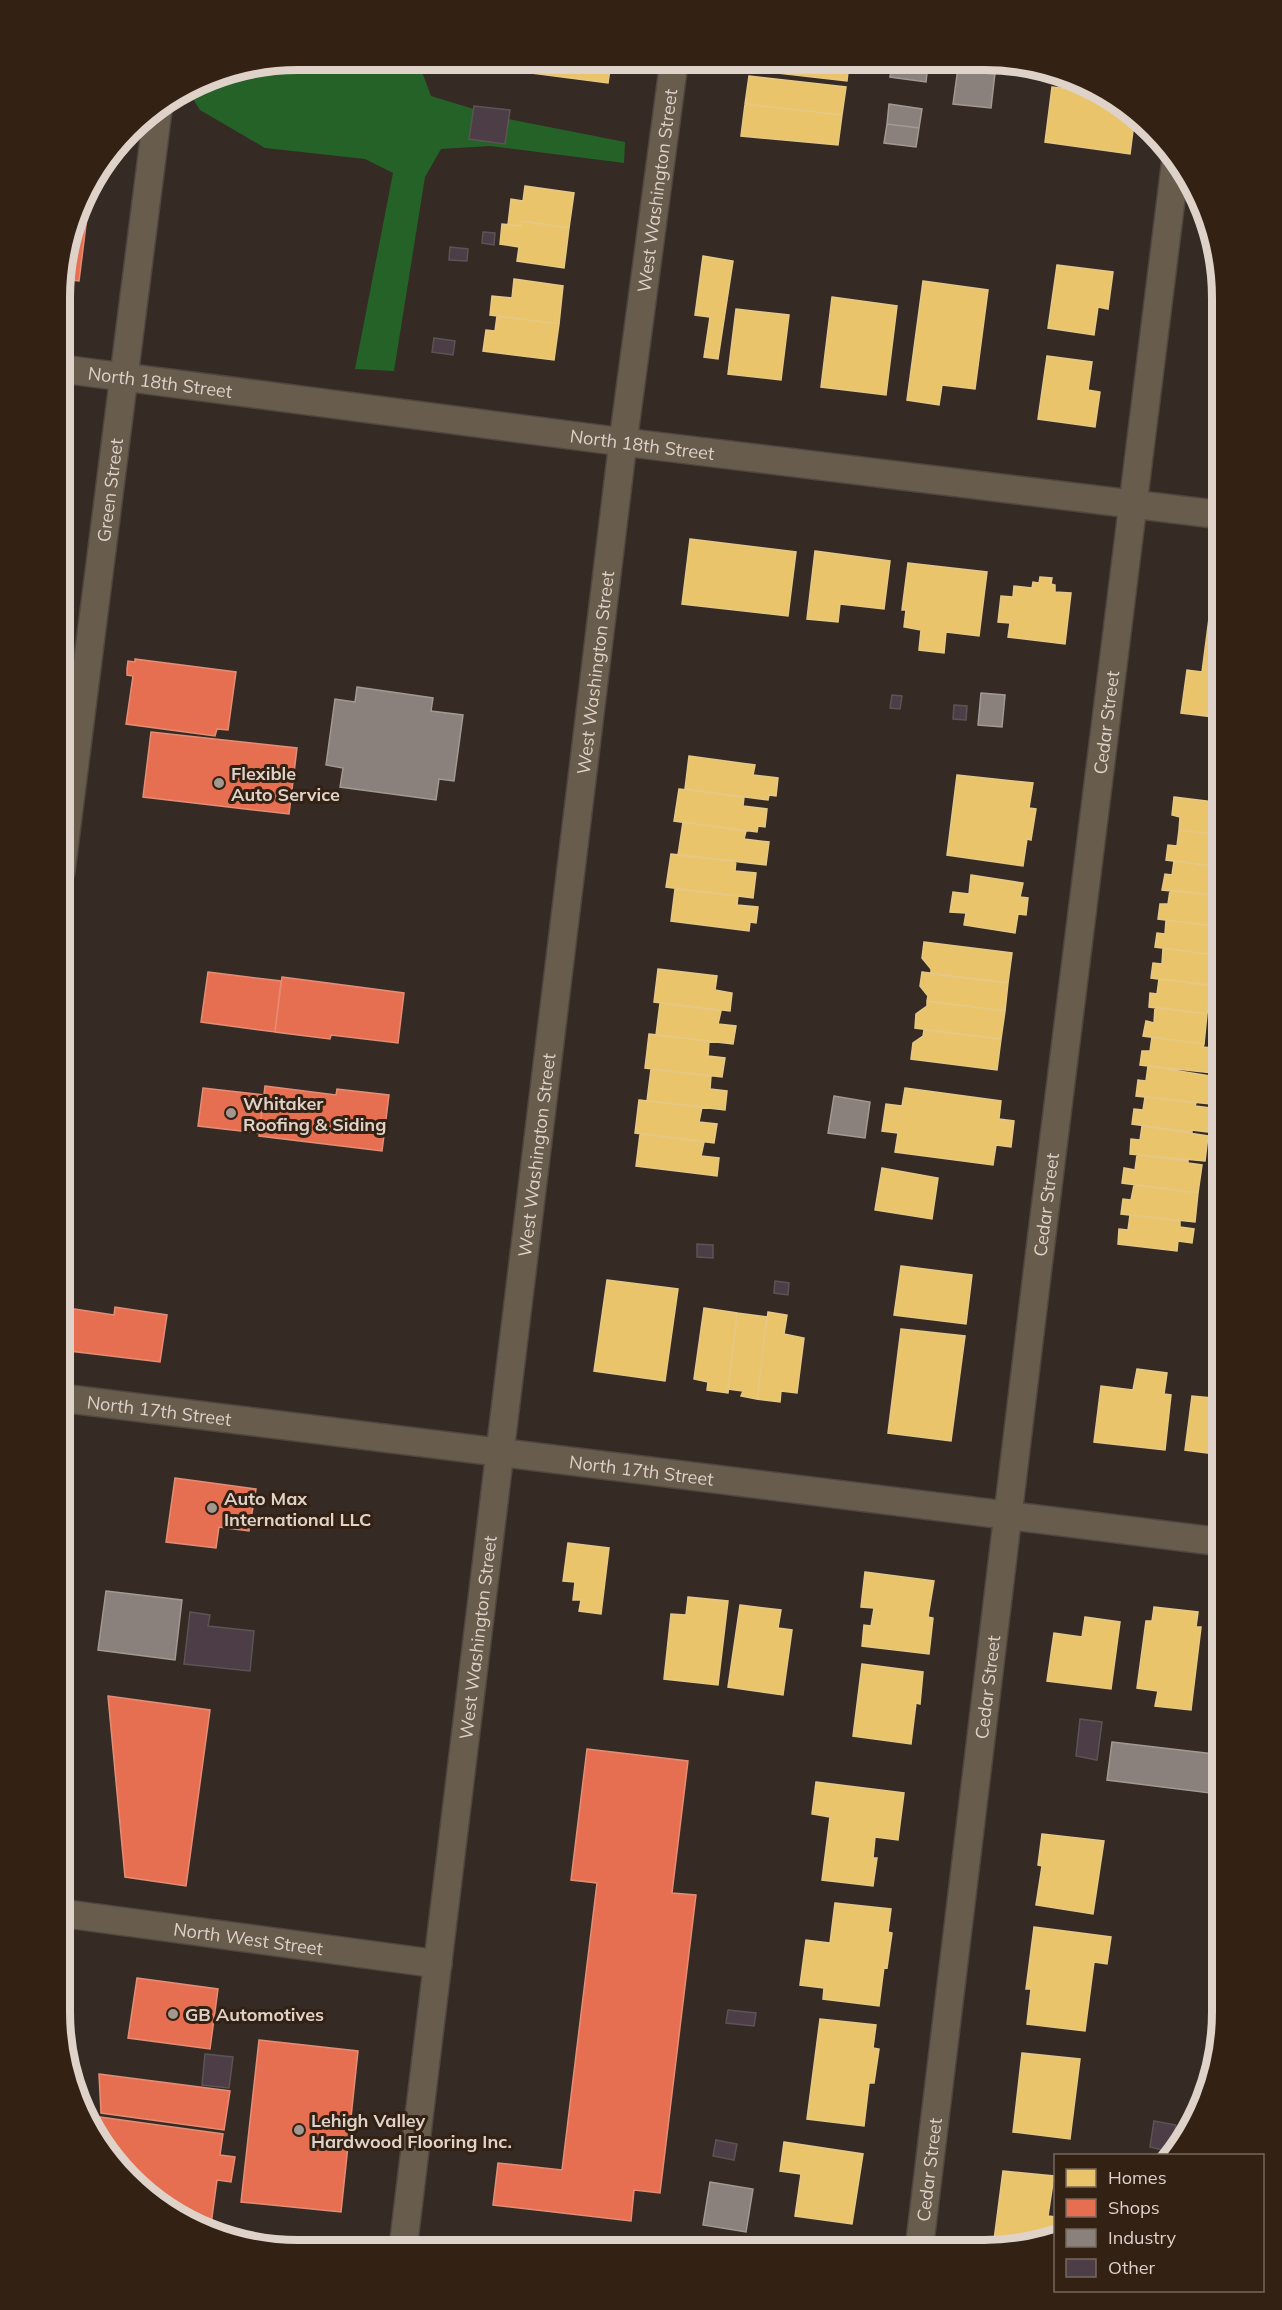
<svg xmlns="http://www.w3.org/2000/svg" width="1282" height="2310" font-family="Mulish,sans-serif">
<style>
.forest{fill:#256227}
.homes{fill:#e9c46a;stroke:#e6c886;stroke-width:1.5}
.shops{fill:#e76f51;stroke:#e48d75;stroke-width:1.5}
.industry{fill:#8a817c;stroke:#a39993;stroke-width:1.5}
.building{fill:#4c3d47;stroke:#5c5454;stroke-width:1.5}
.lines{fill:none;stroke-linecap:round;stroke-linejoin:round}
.street-casing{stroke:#4f4740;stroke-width:30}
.street{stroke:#685d4c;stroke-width:27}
.poi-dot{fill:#a3988f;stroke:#332114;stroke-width:2}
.labels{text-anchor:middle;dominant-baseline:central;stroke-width:6;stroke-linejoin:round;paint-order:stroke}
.street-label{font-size:18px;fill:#ded2c9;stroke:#332114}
.poi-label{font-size:18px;font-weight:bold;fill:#ded2c9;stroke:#332114;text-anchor:start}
.rim{fill:none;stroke:#ded2c9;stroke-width:8}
</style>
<rect width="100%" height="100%" fill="#362b24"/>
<path class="forest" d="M 299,60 L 418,61 L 431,96 L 503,118 L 625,142 L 624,163 L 490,146 L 441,149 L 425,177 L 394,371 L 355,369 L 393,173 L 365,159 L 265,148 L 200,110 L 190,94 L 190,89 L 208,78 Z"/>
<path class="homes" d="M 501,61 L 611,62 L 608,83 L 500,69 Z
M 751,63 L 849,63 L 847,81 L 750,70 Z
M 749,76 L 846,87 L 842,115 L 745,104 Z
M 1052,87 L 1101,93 L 1135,115 L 1130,154 L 1045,142 Z
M 745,104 L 842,115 L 838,145 L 741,136 Z
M 525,186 L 574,193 L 569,228 L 522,221 L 521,226 L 508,225 L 511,199 L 523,201 Z
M 522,221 L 569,228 L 564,268 L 517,261 L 519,247 L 500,244 L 502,224 L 521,226 Z
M 703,256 L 733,261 L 718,359 L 704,357 L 710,317 L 695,315 Z
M 1057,265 L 1113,272 L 1108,309 L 1098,307 L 1094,335 L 1048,328 Z
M 514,279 L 563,286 L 559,324 L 490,315 L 492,296 L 512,298 Z
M 923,281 L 988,290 L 975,389 L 942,385 L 939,405 L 907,400 Z
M 832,297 L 897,306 L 886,395 L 821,387 Z
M 736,309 L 789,315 L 781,380 L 728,374 Z
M 497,316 L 559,324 L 554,360 L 483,351 L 486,330 L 495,331 Z
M 1222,326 L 1222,365 L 1217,365 Z
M 1047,356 L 1092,362 L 1088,390 L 1100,392 L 1095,427 L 1038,419 Z
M 1222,375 L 1222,434 L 1221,428 L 1216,427 Z
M 690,539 L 796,552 L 788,616 L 682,604 Z
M 815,551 L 890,561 L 884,609 L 840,604 L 838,622 L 807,619 Z
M 908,563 L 987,572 L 979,636 L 946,632 L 944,653 L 919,650 L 921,630 L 904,627 L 906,610 L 902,610 Z
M 1040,577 L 1052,578 L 1051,584 L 1055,585 L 1055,592 L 1071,593 L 1065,644 L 1008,637 L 1010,623 L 998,622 L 1001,596 L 1013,597 L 1014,586 L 1032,588 L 1033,582 L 1039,583 Z
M 1211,603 L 1222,604 L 1222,727 L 1213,726 L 1214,717 L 1181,713 L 1187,670 L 1202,672 Z
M 689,756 L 755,765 L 753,775 L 778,778 L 776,796 L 769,795 L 768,800 L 685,789 Z
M 957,775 L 1033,783 L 1029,808 L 1036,809 L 1031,840 L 1027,839 L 1023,866 L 947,855 Z
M 679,789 L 744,797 L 743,806 L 767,809 L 765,827 L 758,826 L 757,832 L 674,821 Z
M 1174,797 L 1222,803 L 1222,835 L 1179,830 L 1180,817 L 1172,815 Z
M 683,822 L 746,831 L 744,839 L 769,842 L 766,865 L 678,855 Z
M 1179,830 L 1222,835 L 1222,867 L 1166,860 L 1168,845 L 1177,846 Z
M 671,854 L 736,861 L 735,871 L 756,873 L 753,898 L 666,887 Z
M 1174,861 L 1222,867 L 1222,896 L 1162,890 L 1165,874 L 1172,875 Z
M 971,875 L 1023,883 L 1020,897 L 1028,898 L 1026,915 L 1018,914 L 1015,933 L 964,925 L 966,913 L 950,912 L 953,892 L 969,894 Z
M 675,889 L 738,896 L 737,905 L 758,907 L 756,923 L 750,922 L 749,931 L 671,921 Z
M 1170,890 L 1222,896 L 1222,927 L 1158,919 L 1160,904 L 1168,904 Z
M 1166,920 L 1222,927 L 1222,956 L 1155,947 L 1157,933 L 1165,934 Z
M 924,942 L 1012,953 L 1008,983 L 931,974 L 931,969 L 922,958 Z
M 1163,948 L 1222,956 L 1222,987 L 1151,978 L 1153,963 L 1162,964 Z
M 658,969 L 717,976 L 715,990 L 732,993 L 730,1011 L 654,1002 Z
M 922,972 L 1008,983 L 1005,1011 L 927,1001 L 928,996 L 920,986 Z
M 1159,979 L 1211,985 L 1207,1014 L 1149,1007 L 1150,993 L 1157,994 Z
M 927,1001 L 1005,1011 L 1001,1039 L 915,1028 L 916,1014 L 927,1006 Z
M 660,1003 L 721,1011 L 718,1024 L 736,1026 L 733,1044 L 656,1035 Z
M 1155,1007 L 1207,1014 L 1204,1044 L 1143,1036 L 1146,1021 L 1154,1023 Z
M 924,1030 L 1001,1039 L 997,1070 L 911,1059 L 913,1043 L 923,1036 Z
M 649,1034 L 709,1041 L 708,1056 L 725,1058 L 722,1077 L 645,1068 Z
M 1152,1037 L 1204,1044 L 1203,1047 L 1222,1049 L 1222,1074 L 1140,1065 L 1142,1051 L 1150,1051 Z
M 1148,1066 L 1222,1078 L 1220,1105 L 1136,1096 L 1138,1080 L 1146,1081 Z
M 651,1069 L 711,1076 L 710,1089 L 727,1091 L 725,1110 L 647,1101 Z
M 905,1088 L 1001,1101 L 999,1119 L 1014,1121 L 1011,1147 L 996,1145 L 993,1165 L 895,1152 L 898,1133 L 882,1131 L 886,1104 L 902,1106 Z
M 1145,1097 L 1196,1103 L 1195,1106 L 1218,1109 L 1215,1133 L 1192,1130 L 1192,1132 L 1132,1124 L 1134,1109 L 1143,1110 Z
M 639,1100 L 702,1107 L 699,1122 L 717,1124 L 714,1143 L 635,1133 Z
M 1142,1126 L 1208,1136 L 1205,1161 L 1130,1154 L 1131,1139 L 1140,1140 Z
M 640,1134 L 704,1142 L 701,1156 L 719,1158 L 717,1176 L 636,1166 Z
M 1137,1155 L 1188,1161 L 1188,1163 L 1202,1165 L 1198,1193 L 1122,1183 L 1124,1168 L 1135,1170 Z
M 882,1168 L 938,1178 L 932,1219 L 875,1210 Z
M 1134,1185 L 1198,1193 L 1195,1222 L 1121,1214 L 1123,1199 L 1131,1200 Z
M 1130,1215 L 1180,1221 L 1180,1227 L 1194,1229 L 1192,1243 L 1178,1241 L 1177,1251 L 1118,1244 L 1119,1229 L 1128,1230 Z
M 901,1266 L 972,1275 L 966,1324 L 894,1315 Z
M 607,1280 L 678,1289 L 665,1381 L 594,1371 Z
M 704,1308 L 737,1313 L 728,1393 L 707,1390 L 708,1382 L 694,1379 Z
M 768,1312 L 787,1315 L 784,1334 L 804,1338 L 797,1393 L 781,1391 L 780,1402 L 757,1399 Z
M 737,1313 L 767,1317 L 757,1399 L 741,1396 L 743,1391 L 728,1389 Z
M 901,1329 L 965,1336 L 951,1441 L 888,1433 Z
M 1137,1369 L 1167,1373 L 1164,1394 L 1171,1395 L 1165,1450 L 1094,1442 L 1101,1386 L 1133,1390 Z
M 1211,1371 L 1222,1372 L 1222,1455 L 1185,1450 L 1192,1396 L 1213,1398 L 1215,1384 L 1209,1384 Z
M 568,1543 L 609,1548 L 601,1614 L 579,1611 L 581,1600 L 573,1600 L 575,1582 L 563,1581 Z
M 865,1572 L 934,1581 L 928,1617 L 933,1618 L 929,1654 L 862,1646 L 864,1625 L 871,1626 L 874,1608 L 861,1607 Z
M 688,1597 L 728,1601 L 718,1685 L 664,1679 L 671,1614 L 686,1615 Z
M 740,1605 L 781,1610 L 778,1628 L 792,1630 L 783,1695 L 728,1687 Z
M 1154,1607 L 1198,1612 L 1196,1627 L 1201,1627 L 1191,1710 L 1155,1706 L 1158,1691 L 1137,1688 L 1146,1621 L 1152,1621 Z
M 1085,1617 L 1120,1622 L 1111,1689 L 1047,1681 L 1054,1633 L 1082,1637 Z
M 862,1664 L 923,1672 L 920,1704 L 916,1703 L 911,1744 L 853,1736 Z
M 816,1782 L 904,1793 L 898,1840 L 875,1837 L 873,1858 L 877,1858 L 873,1886 L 822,1880 L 830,1817 L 812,1814 Z
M 1042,1834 L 1104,1841 L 1093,1914 L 1036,1905 L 1042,1866 L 1038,1865 Z
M 835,1903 L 891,1909 L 888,1932 L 892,1933 L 887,1968 L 884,1967 L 879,2006 L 823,1999 L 824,1988 L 800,1985 L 806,1940 L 830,1943 Z
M 1034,1927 L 1111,1937 L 1107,1964 L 1094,1962 L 1085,2031 L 1027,2024 L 1031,1989 L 1026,1989 Z
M 820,2019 L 876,2025 L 873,2048 L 879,2049 L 874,2083 L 869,2083 L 864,2126 L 807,2119 Z
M 1022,2053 L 1080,2059 L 1070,2139 L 1013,2132 Z
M 784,2142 L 863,2154 L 852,2224 L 795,2216 L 801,2174 L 780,2171 Z
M 1003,2171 L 1054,2176 L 1048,2216 L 1056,2217 L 1056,2238 L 993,2248 Z"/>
<path class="shops" d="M 91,185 L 79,281 L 62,279 L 62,268 L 85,193 Z
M 135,659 L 236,672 L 228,730 L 217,729 L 215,736 L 126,724 L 133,676 L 127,675 L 127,669 L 128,661 L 135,662 Z
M 151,732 L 297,748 L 289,814 L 143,797 Z
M 208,972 L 281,981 L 275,1032 L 201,1022 Z
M 282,977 L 404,993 L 398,1043 L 331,1035 L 330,1039 L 275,1032 Z
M 265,1086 L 336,1095 L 337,1089 L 389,1095 L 382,1151 L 259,1136 Z
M 203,1088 L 264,1095 L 259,1133 L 198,1126 Z
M 61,1307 L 114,1315 L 115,1307 L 167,1315 L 160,1362 L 61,1350 Z
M 175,1478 L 256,1489 L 249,1531 L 219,1527 L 216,1548 L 166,1542 Z
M 108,1696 L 210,1710 L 186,1886 L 125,1877 Z
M 587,1749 L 688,1761 L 672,1893 L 696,1895 L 660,2193 L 634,2190 L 631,2221 L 493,2205 L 498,2163 L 562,2170 L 597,1883 L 571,1880 Z
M 137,1978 L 218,1989 L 210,2049 L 128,2038 Z
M 259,2040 L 358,2051 L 341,2212 L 241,2202 Z
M 99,2074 L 230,2091 L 224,2130 L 101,2113 Z
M 100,2117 L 223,2134 L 220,2155 L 235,2157 L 231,2182 L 217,2180 L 210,2232 L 142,2191 L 101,2145 Z"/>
<path class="industry" d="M 892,64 L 928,64 L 926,82 L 890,77 Z
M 958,68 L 995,73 L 991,108 L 953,104 Z
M 889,104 L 922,109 L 919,128 L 887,124 Z
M 887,124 L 919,128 L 916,147 L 884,143 Z
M 357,687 L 433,698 L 431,711 L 463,715 L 454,781 L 439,779 L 436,800 L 340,787 L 343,768 L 326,765 L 335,699 L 355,702 Z
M 981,693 L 1005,695 L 1002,727 L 978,725 Z
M 834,1096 L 870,1102 L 865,1138 L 828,1133 Z
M 106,1591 L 182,1600 L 175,1660 L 98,1650 Z
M 1112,1742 L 1214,1754 L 1210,1793 L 1107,1780 Z
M 710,2182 L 753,2189 L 746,2232 L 703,2225 Z"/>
<path class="building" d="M 474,106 L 510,110 L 505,144 L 469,139 Z
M 483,232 L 495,233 L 494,245 L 482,243 Z
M 450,247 L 468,249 L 467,261 L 449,260 Z
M 434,338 L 455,341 L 453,355 L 432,352 Z
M 892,695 L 902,696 L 900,709 L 890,708 Z
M 954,705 L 967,706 L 966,720 L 953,719 Z
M 697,1244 L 713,1245 L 713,1258 L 697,1257 Z
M 775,1281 L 789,1283 L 788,1295 L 774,1293 Z
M 190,1612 L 210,1615 L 208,1626 L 254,1631 L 250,1671 L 184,1664 Z
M 1080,1719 L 1102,1722 L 1097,1760 L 1076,1756 Z
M 728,2010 L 756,2013 L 754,2026 L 726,2023 Z
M 205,2054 L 233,2057 L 229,2088 L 202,2085 Z
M 1154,2121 L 1176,2125 L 1171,2152 L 1150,2147 Z
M 716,2140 L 737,2144 L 734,2160 L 713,2156 Z"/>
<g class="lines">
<defs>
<g id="street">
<path id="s1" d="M 62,369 L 623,442 L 1222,515"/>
<path id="s2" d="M 61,871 L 158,109"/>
<path id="s3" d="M 61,1398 L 1222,1542"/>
<path id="s4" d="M 60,1913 L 438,1964"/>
<path id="s5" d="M 403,2248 L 623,442 L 674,62"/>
<path id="s6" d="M 919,2250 L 1039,1258 L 1176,159"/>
</g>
</defs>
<use href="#street" class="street-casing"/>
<use href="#street" class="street"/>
</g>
<g class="poi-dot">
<circle cx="219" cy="783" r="6"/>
<circle cx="231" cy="1113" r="6"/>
<circle cx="212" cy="1508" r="6"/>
<circle cx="173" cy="2014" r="6"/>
<circle cx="299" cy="2130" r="6"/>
</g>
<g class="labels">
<g class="street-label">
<text stroke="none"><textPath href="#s5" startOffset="2073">West Washington Street</textPath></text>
<text stroke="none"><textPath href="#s1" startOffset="99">North 18th Street</textPath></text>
<text stroke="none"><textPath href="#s1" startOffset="585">North 18th Street</textPath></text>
<text stroke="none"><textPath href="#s2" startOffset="384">Green Street</textPath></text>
<text stroke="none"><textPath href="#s5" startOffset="1587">West Washington Street</textPath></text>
<text stroke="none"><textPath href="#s6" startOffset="1539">Cedar Street</textPath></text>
<text stroke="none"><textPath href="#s5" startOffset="1101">West Washington Street</textPath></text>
<text stroke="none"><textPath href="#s6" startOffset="1053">Cedar Street</textPath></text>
<text stroke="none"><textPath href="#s3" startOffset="99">North 17th Street</textPath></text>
<text stroke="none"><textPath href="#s3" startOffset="585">North 17th Street</textPath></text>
<text stroke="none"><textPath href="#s5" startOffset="615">West Washington Street</textPath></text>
<text stroke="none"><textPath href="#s6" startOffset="567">Cedar Street</textPath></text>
<text stroke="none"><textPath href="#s4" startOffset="190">North West Street</textPath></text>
<text stroke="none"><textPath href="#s6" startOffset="81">Cedar Street</textPath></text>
</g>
<g class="poi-label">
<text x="231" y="773">Flexible<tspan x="231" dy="21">Auto Service</tspan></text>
<text x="243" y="1103">Whitaker<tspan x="243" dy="21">Roofing &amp; Siding</tspan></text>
<text x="224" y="1498">Auto Max<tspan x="224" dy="21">International LLC</tspan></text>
<text x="185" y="2014">GB Automotives</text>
<text x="311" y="2120">Lehigh Valley<tspan x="311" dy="21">Hardwood Flooring Inc.</tspan></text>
</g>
</g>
<path d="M0 0H1282V2310H0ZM298 70H984A228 228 0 0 1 1212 298V2012A228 228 0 0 1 984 2240H298A228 228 0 0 1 70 2012V298A228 228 0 0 1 298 70Z" fill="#332114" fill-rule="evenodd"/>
<path class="rim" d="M298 70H984A228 228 0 0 1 1212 298V2012A228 228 0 0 1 984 2240H298A228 228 0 0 1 70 2012V298A228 228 0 0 1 298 70Z"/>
<rect x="1054" y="2154" width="210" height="138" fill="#332114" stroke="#77685c" stroke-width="1.5"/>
<rect x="1066" y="2169" width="30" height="18" fill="#e9c46a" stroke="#77685c" stroke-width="1.5"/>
<text x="1108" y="2184" font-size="18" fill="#ded2c9">Homes</text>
<rect x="1066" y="2199" width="30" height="18" fill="#e76f51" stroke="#77685c" stroke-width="1.5"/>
<text x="1108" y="2214" font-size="18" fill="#ded2c9">Shops</text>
<rect x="1066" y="2229" width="30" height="18" fill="#8a817c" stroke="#77685c" stroke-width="1.5"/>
<text x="1108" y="2244" font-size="18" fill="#ded2c9">Industry</text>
<rect x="1066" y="2259" width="30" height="18" fill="#4c3d47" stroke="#77685c" stroke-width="1.5"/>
<text x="1108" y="2274" font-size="18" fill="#ded2c9">Other</text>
</svg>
